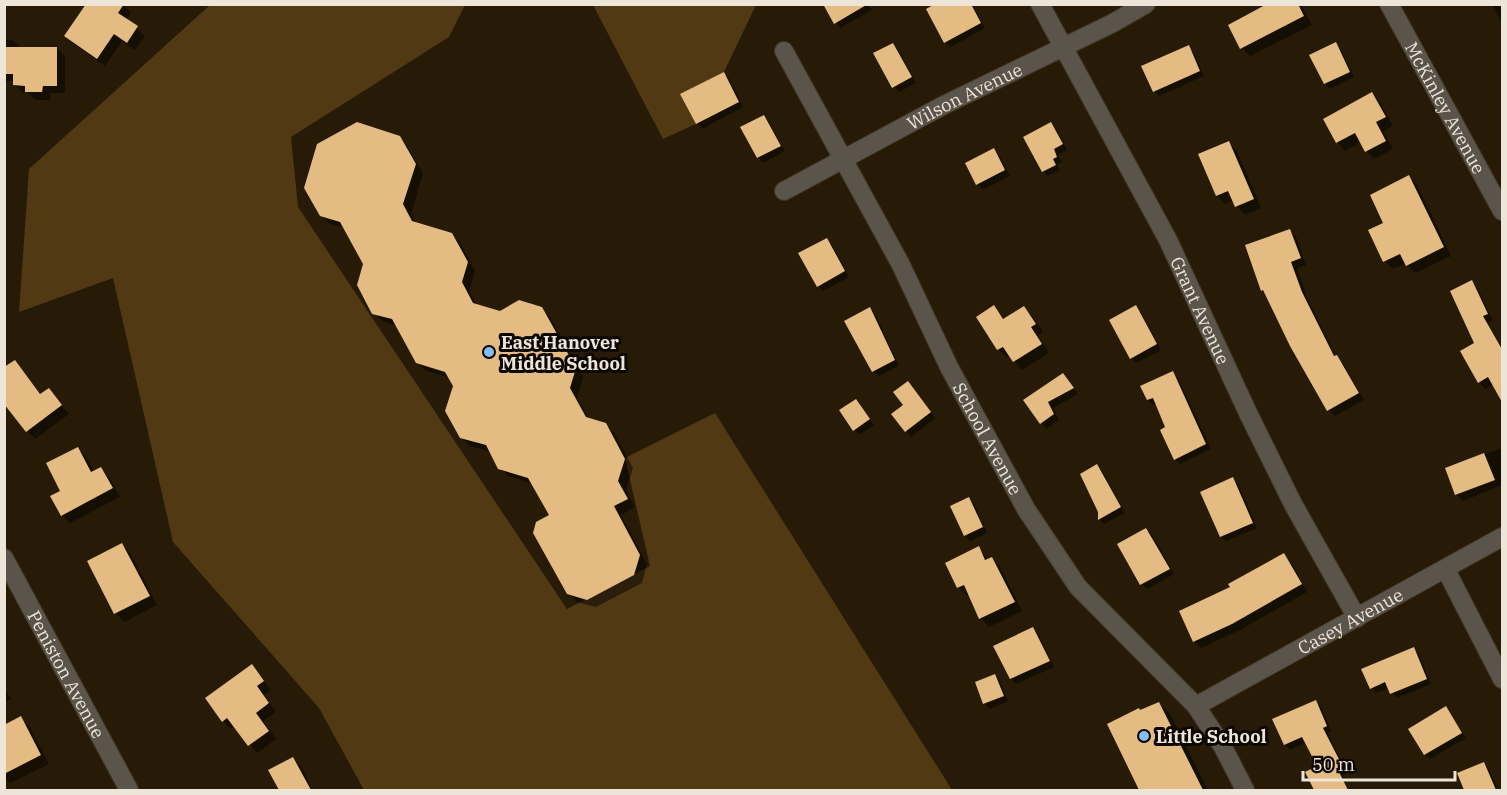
<svg xmlns="http://www.w3.org/2000/svg" width="1507" height="795" font-family="'IBM Plex Serif',serif">
<style>
.green{fill:#513914}
.shadow{fill:#0007}
.building{fill:#e4bc83}
.lines{fill:none;stroke-linecap:round;stroke-linejoin:round}
.minor-casing{stroke:#433724;stroke-width:20}
.minor{stroke:#5a544b;stroke-width:18}
.poi-dot{fill:#82bcfa;stroke:#0c0702;stroke-width:2}
.labels{text-anchor:middle;dominant-baseline:central;stroke-width:6;stroke-linejoin:round;paint-order:stroke}
.street-label{font-size:18px;fill:#eee5d9;stroke:#0c0702}
.poi-label{font-size:18px;font-weight:bold;fill:#eee5d9;stroke:#0c0702;text-anchor:start}
</style>
<rect width="100%" height="100%" fill="#271b07"/>
<path class="green" d="M 210,5 L 465,5 L 449,37 L 291,137 L 298,207 L 567,609 L 650,566 L 625,458 L 715,413 L 952,790 L 364,790 L 319,708 L 173,542 L 113,278 L 19,312 L 29,169 Z
M 593,5 L 756,5 L 700,122 L 663,139 Z"/>
<path class="shadow" d="M 123,4 L 131,13 L 127,20 L 145,36 L 135,50 L 122,41 L 105,66 L 74,44 L 66,36 Z
M 824,4 L 868,4 L 872,10 L 840,28 Z
M 938,4 L 972,4 L 985,28 L 951,47 L 945,42 Z
M 1270,4 L 1301,4 L 1312,25 L 1250,56 L 1242,48 L 1230,25 Z
M 1496,4 L 1502,4 L 1502,24 L 1493,6 Z
M 4,40 L 13,40 L 21,48 L 57,48 L 65,56 L 65,93 L 50,93 L 50,100 L 35,100 L 28,93 L 23,93 L 15,85 L 15,81 L 4,81 Z
M 1335,44 L 1341,50 L 1354,77 L 1330,89 L 1325,83 Z
M 892,45 L 898,50 L 916,83 L 899,92 L 893,87 Z
M 1188,47 L 1194,53 L 1204,76 L 1159,96 L 1154,91 Z
M 723,74 L 729,79 L 743,107 L 702,129 L 697,123 Z
M 1372,94 L 1380,102 L 1393,126 L 1383,131 L 1393,149 L 1374,159 L 1366,151 L 1361,142 L 1345,151 L 1337,142 L 1325,119 Z
M 764,116 L 769,122 L 785,151 L 763,163 L 758,157 Z
M 1051,123 L 1056,129 L 1067,150 L 1058,155 L 1062,162 L 1057,165 L 1060,170 L 1048,176 L 1043,171 Z
M 399,137 L 407,146 L 423,173 L 411,214 L 416,224 L 451,234 L 460,243 L 475,271 L 469,291 L 477,306 L 500,312 L 541,308 L 550,317 L 583,377 L 577,398 L 590,420 L 605,424 L 614,433 L 633,468 L 626,490 L 635,507 L 621,515 L 647,564 L 642,583 L 596,607 L 577,602 L 569,594 L 551,516 L 533,484 L 508,476 L 500,468 L 491,452 L 470,446 L 461,437 L 455,386 L 451,378 L 426,371 L 417,362 L 398,326 L 382,321 L 374,313 L 365,264 L 345,228 L 330,224 L 321,215 Z
M 1229,143 L 1237,151 L 1261,208 L 1245,215 L 1237,206 L 1234,200 L 1225,204 L 1217,195 Z
M 994,150 L 999,155 L 1010,176 L 983,190 L 978,184 L 967,164 Z
M 1409,177 L 1417,185 L 1451,256 L 1415,273 L 1406,263 L 1393,269 L 1385,261 L 1385,223 Z
M 1290,231 L 1296,237 L 1306,265 L 1297,268 L 1308,300 L 1336,357 L 1343,363 L 1364,400 L 1335,416 L 1329,410 L 1267,295 L 1262,290 L 1247,246 Z
M 827,240 L 832,245 L 849,277 L 823,291 L 818,286 Z
M 1472,282 L 1478,289 L 1493,321 L 1488,323 L 1502,348 L 1502,401 L 1493,384 L 1485,389 L 1479,382 Z
M 994,307 L 1005,319 L 1024,308 L 1032,316 L 1043,332 L 1038,335 L 1049,353 L 1022,370 L 1010,355 L 1007,357 L 998,349 Z
M 1135,307 L 1141,313 L 1161,350 L 1136,363 L 1131,358 Z
M 870,309 L 875,314 L 899,366 L 879,376 L 873,371 Z
M 15,362 L 41,395 L 48,390 L 69,414 L 35,439 L 27,431 Z
M 1173,373 L 1178,378 L 1211,449 L 1180,464 L 1175,459 L 1167,428 L 1157,403 L 1153,405 L 1148,400 Z
M 1063,375 L 1078,394 L 1053,408 L 1059,420 L 1046,429 L 1025,400 Z
M 913,389 L 935,418 L 911,437 L 906,431 L 905,405 Z
M 856,401 L 874,425 L 860,435 L 855,430 Z
M 78,448 L 86,457 L 94,472 L 101,469 L 109,477 L 120,497 L 70,523 L 62,515 L 62,491 Z
M 1502,448 L 1502,485 L 1463,501 L 1456,494 L 1447,468 Z
M 1097,466 L 1102,471 L 1125,513 L 1104,524 L 1099,519 Z
M 1233,479 L 1238,484 L 1257,528 L 1226,541 L 1221,536 Z
M 968,499 L 974,504 L 987,533 L 970,541 L 965,535 L 952,507 Z
M 1146,530 L 1152,535 L 1174,574 L 1147,589 L 1142,584 Z
M 122,544 L 130,553 L 157,605 L 124,622 L 116,613 L 89,561 Z
M 978,548 L 988,560 L 992,558 L 1000,567 L 1022,611 L 989,627 L 981,618 L 970,594 L 967,596 L 959,587 L 947,564 Z
M 1284,555 L 1291,562 L 1307,592 L 1240,630 L 1201,648 L 1194,641 L 1232,588 Z
M 1033,629 L 1038,634 L 1054,667 L 1016,684 L 1011,679 L 996,646 Z
M 1413,648 L 1419,654 L 1431,684 L 1397,698 L 1389,688 L 1376,693 L 1371,688 Z
M 252,666 L 271,690 L 264,695 L 276,712 L 263,721 L 276,739 L 257,753 L 235,726 L 231,729 L 223,721 Z
M 995,676 L 1000,681 L 1008,701 L 990,709 L 984,703 Z
M 4,687 L 11,699 L 4,703 Z
M 1316,702 L 1321,707 L 1332,732 L 1328,733 L 1347,773 L 1342,776 L 1349,790 L 1315,790 L 1307,772 L 1319,766 L 1306,743 L 1290,750 L 1285,744 Z
M 1159,703 L 1170,714 L 1208,790 L 1141,790 L 1109,725 Z
M 1446,708 L 1466,738 L 1430,759 L 1425,754 Z
M 21,718 L 29,726 L 49,764 L 10,783 L 4,778 L 4,727 Z
M 293,759 L 301,767 L 313,790 L 281,790 L 270,771 Z
M 1484,763 L 1489,769 L 1498,790 L 1466,790 L 1459,774 Z"/>
<path class="building" d="M 86,4 L 124,4 L 118,13 L 138,26 L 127,43 L 114,34 L 97,59 L 64,36 Z
M 823,4 L 868,4 L 834,24 Z
M 935,4 L 971,4 L 981,23 L 944,43 L 926,9 Z
M 1267,4 L 1298,4 L 1304,16 L 1240,49 L 1228,25 Z
M 1336,42 L 1350,72 L 1324,84 L 1309,55 Z
M 893,43 L 912,77 L 892,88 L 873,53 Z
M 1189,45 L 1200,71 L 1153,92 L 1141,66 Z
M 4,47 L 57,47 L 57,86 L 43,86 L 42,92 L 25,92 L 25,86 L 13,85 L 13,74 L 4,74 Z
M 724,72 L 739,102 L 696,124 L 680,94 Z
M 1372,92 L 1386,117 L 1376,122 L 1386,141 L 1365,152 L 1355,133 L 1336,143 L 1323,119 Z
M 764,115 L 781,146 L 757,158 L 740,127 Z
M 357,122 L 400,136 L 416,164 L 403,204 L 412,221 L 452,233 L 468,262 L 462,282 L 473,303 L 500,311 L 519,300 L 542,307 L 576,368 L 570,388 L 586,417 L 606,423 L 625,459 L 618,481 L 628,499 L 614,506 L 640,555 L 634,575 L 587,600 L 567,594 L 533,533 L 536,522 L 549,515 L 528,478 L 498,469 L 486,445 L 460,438 L 445,411 L 453,386 L 445,372 L 416,363 L 392,319 L 372,314 L 357,285 L 363,264 L 340,222 L 320,216 L 304,188 L 317,144 Z
M 1051,122 L 1063,144 L 1054,149 L 1057,157 L 1053,159 L 1056,165 L 1042,172 L 1023,137 Z
M 1229,141 L 1254,199 L 1235,207 L 1228,191 L 1216,196 L 1198,154 Z
M 994,148 L 1005,170 L 976,185 L 965,163 Z
M 1409,175 L 1444,247 L 1406,266 L 1400,254 L 1383,262 L 1368,230 L 1383,223 L 1370,195 Z
M 1290,229 L 1301,258 L 1291,262 L 1302,292 L 1334,356 L 1337,355 L 1359,393 L 1327,411 L 1290,346 L 1263,290 L 1261,291 L 1245,245 Z
M 827,238 L 845,271 L 817,287 L 798,253 Z
M 1472,280 L 1488,314 L 1483,316 L 1503,351 L 1503,404 L 1488,377 L 1478,383 L 1460,351 L 1474,343 L 1450,291 Z
M 994,305 L 1003,319 L 1024,306 L 1036,324 L 1031,327 L 1042,344 L 1013,362 L 1003,347 L 997,350 L 976,317 Z
M 1136,305 L 1157,344 L 1130,359 L 1109,320 Z
M 870,307 L 895,360 L 872,372 L 844,321 Z
M 15,360 L 40,394 L 49,388 L 62,405 L 26,432 L 4,404 L 4,367 Z
M 1173,371 L 1206,444 L 1174,460 L 1160,430 L 1165,427 L 1153,398 L 1147,400 L 1140,386 Z
M 1063,373 L 1074,388 L 1048,402 L 1054,414 L 1040,424 L 1023,400 Z
M 908,381 L 931,412 L 905,432 L 891,414 L 903,405 L 893,392 Z
M 856,399 L 870,419 L 853,431 L 839,410 Z
M 78,447 L 91,472 L 101,467 L 113,488 L 61,516 L 50,496 L 60,491 L 46,463 Z
M 1484,453 L 1495,480 L 1455,495 L 1445,468 Z
M 1097,464 L 1121,507 L 1098,520 L 1098,512 L 1080,474 Z
M 1233,477 L 1253,523 L 1220,537 L 1200,492 Z
M 969,497 L 983,527 L 964,536 L 950,506 Z
M 1146,528 L 1170,569 L 1140,585 L 1117,544 Z
M 122,543 L 150,596 L 114,614 L 87,561 Z
M 979,546 L 985,560 L 992,557 L 1015,602 L 979,619 L 964,585 L 957,588 L 945,563 Z
M 1284,553 L 1302,584 L 1232,624 L 1193,642 L 1179,611 L 1230,587 L 1228,584 Z
M 1033,627 L 1050,661 L 1010,679 L 993,646 Z
M 1414,647 L 1427,679 L 1390,694 L 1385,682 L 1370,689 L 1361,669 Z
M 252,664 L 264,681 L 257,686 L 269,703 L 256,713 L 269,731 L 248,746 L 227,718 L 222,722 L 205,698 Z
M 995,674 L 1004,696 L 983,704 L 975,682 Z
M 1316,700 L 1327,726 L 1323,728 L 1343,767 L 1338,770 L 1348,790 L 1314,790 L 1305,772 L 1317,766 L 1302,737 L 1284,745 L 1272,719 Z
M 1159,702 L 1203,790 L 1139,790 L 1107,724 L 1139,708 L 1140,710 Z
M 1446,706 L 1462,733 L 1424,755 L 1408,729 Z
M 21,716 L 41,755 L 4,774 L 4,725 Z
M 293,757 L 311,790 L 279,790 L 268,770 Z
M 1484,762 L 1496,790 L 1464,790 L 1457,773 Z"/>
<g class="lines">
<defs>
<g id="minor">
<path id="s1" d="M 1040,4 L 1168,240 L 1248,413 L 1293,504 L 1357,618"/>
<path id="s2" d="M 1389,4 L 1502,211"/>
<path id="s3" d="M 784,51 L 901,265 L 949,367 L 1026,509 L 1078,587 L 1196,706 L 1223,747 L 1245,790"/>
<path id="s4" d="M 784,191 L 944,105 L 1113,23 L 1146,4"/>
<path id="s5" d="M 4,558 L 129,790"/>
<path d="M 1446,570 L 1502,679"/>
<path id="s6" d="M 1196,706 L 1502,537"/>
</g>
</defs>
<use href="#minor" class="minor-casing"/>
<use href="#minor" class="minor"/>
</g>
<g class="poi-dot">
<circle cx="489" cy="352" r="6"/>
<circle cx="1144" cy="736" r="6"/>
</g>
<g class="labels">
<g class="street-label">
<text stroke="none"><textPath href="#s4" startOffset="204">Wilson Avenue</textPath></text>
<text stroke="none"><textPath href="#s2" startOffset="118">McKinley Avenue</textPath></text>
<text stroke="none"><textPath href="#s1" startOffset="346">Grant Avenue</textPath></text>
<text stroke="none"><textPath href="#s3" startOffset="438">School Avenue</textPath></text>
<text stroke="none"><textPath href="#s6" startOffset="176">Casey Avenue</textPath></text>
<text stroke="none"><textPath href="#s5" startOffset="132">Peniston Avenue</textPath></text>
</g>
<g class="poi-label">
<text x="501" y="342">East Hanover<tspan x="501" dy="21">Middle School</tspan></text>
<text x="1156" y="736">Little School</text>
</g>
</g>
<rect width="1507" height="795" fill="none" stroke="#eee5d9" stroke-width="12"/>
<path d="M1303 771v9h152v-9" fill="none" stroke="#eee5d9" stroke-width="3"/>
<text x="1312" y="771" font-size="18" fill="#eee5d9" stroke="#0c0702" stroke-width="4.5" paint-order="stroke">50 m</text>
</svg>
